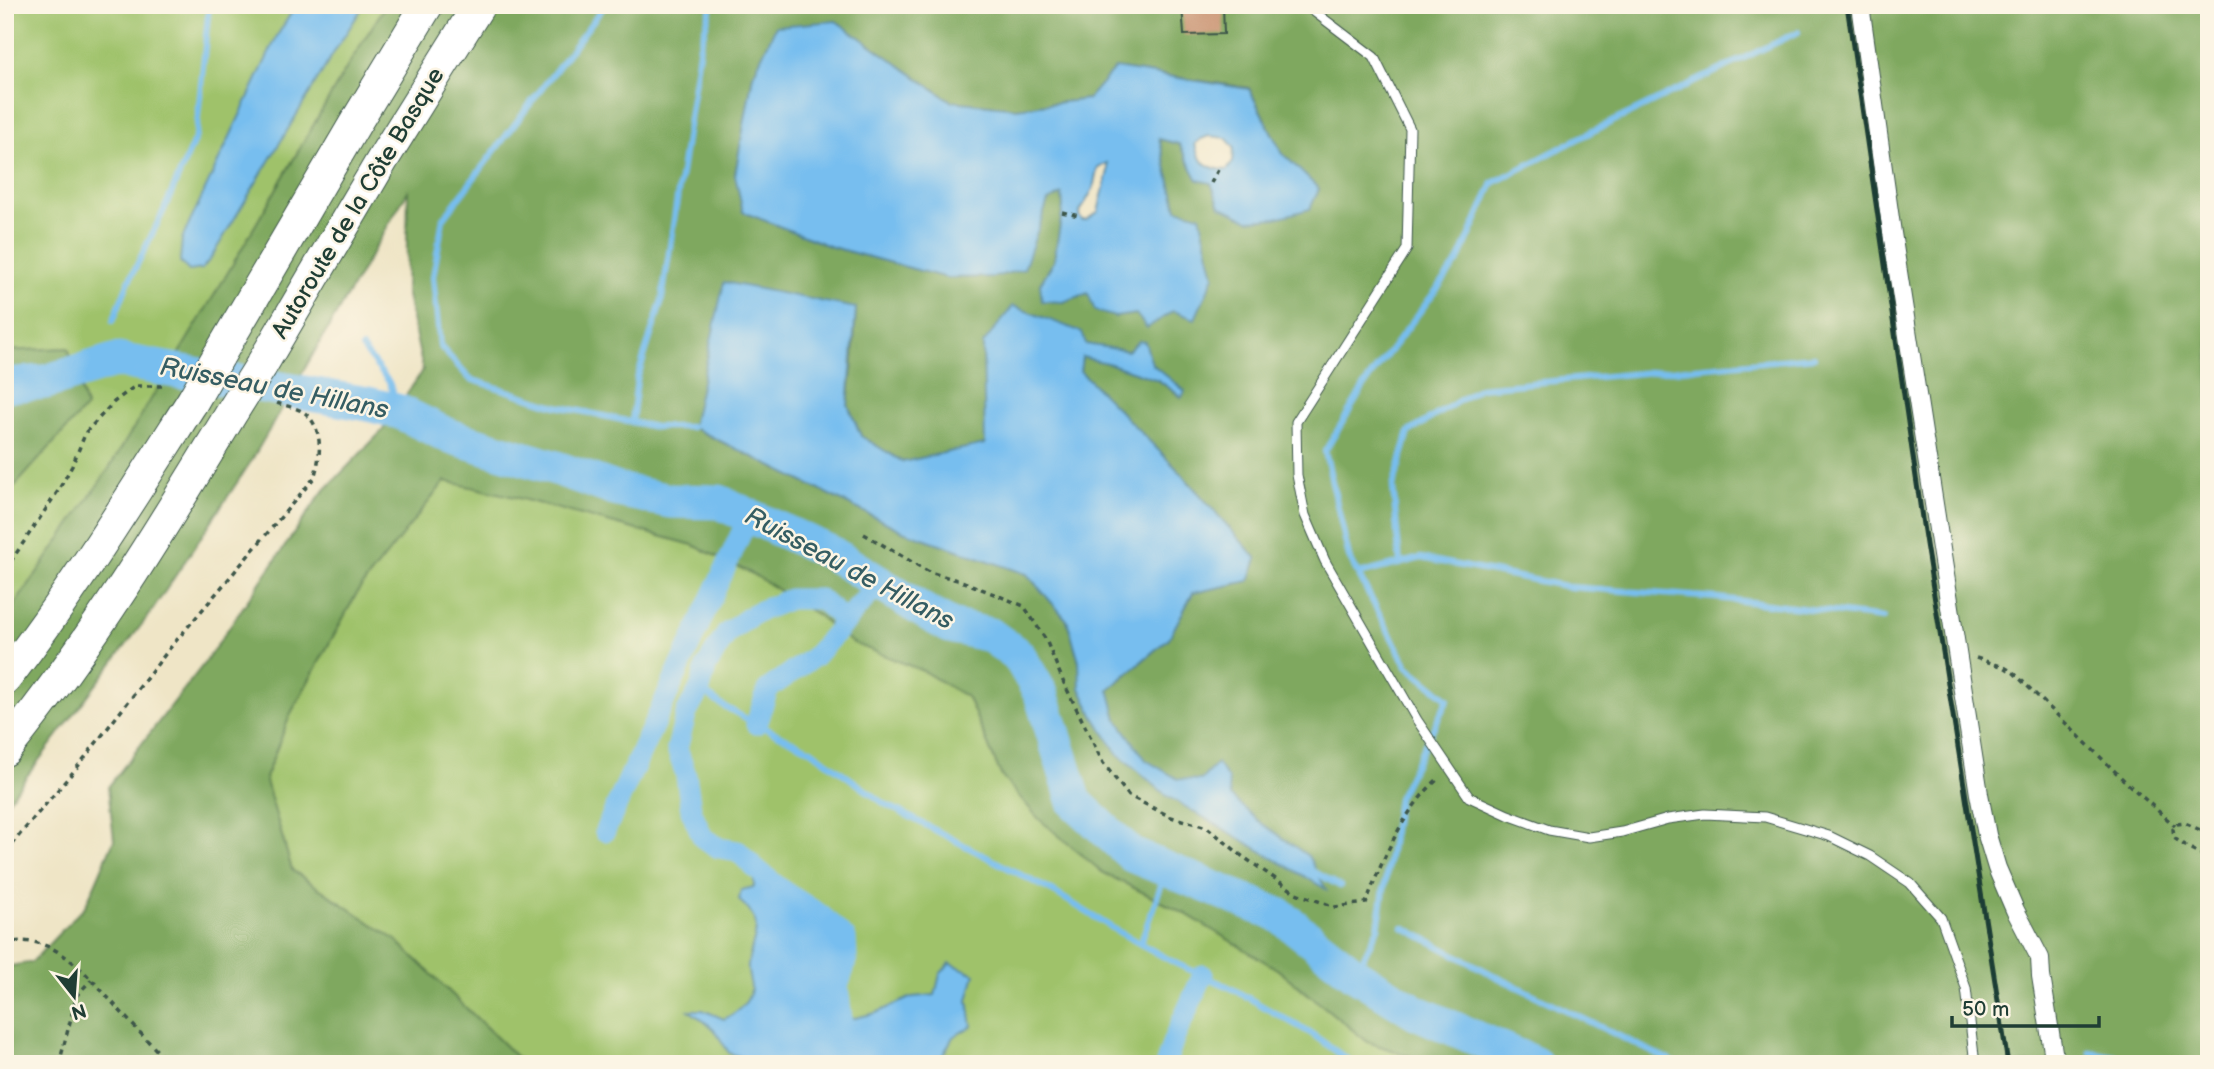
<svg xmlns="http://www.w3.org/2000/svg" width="2214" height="1069" font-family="'Balsamiq Sans',sans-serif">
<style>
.green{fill:#9fc26b;stroke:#5f8050;stroke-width:2}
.forest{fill:#7fa85f;stroke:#4f724a;stroke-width:2;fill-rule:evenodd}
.water{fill:#77beef;stroke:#4b7e92;stroke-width:2;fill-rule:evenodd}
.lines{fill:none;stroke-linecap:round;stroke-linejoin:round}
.stream{stroke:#77beef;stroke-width:6}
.canal{stroke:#77beef;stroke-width:21}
.river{stroke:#77beef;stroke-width:35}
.building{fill:#ce9b7c}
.lane-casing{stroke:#3e564a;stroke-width:11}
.street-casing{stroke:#3e564a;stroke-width:20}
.highway-casing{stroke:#3e564a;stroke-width:34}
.path{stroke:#3e564a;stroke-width:3.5;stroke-dasharray:5 5;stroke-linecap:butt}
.lane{stroke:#fff;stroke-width:9}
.street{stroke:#fff;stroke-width:18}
.highway{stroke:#fff;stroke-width:32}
.rail{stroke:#1f3d34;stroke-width:5}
.highway-bridge-casing{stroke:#3e564a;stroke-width:34;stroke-linecap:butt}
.highway-bridge{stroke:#fff;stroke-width:32}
.labels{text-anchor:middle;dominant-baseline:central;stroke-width:5;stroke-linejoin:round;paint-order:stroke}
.street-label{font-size:24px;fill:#1f3d34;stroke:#fcf5e5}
.water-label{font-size:26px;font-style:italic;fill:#355d63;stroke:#fcf5e5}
</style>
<rect width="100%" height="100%" fill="#fcf5e5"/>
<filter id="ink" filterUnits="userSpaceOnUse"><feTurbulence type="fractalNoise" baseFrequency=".0143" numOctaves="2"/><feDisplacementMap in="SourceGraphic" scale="14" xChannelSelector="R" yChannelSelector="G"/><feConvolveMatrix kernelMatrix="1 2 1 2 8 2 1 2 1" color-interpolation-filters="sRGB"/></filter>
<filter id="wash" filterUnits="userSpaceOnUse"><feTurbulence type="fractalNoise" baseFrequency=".00686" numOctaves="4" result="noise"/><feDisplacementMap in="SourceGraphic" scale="28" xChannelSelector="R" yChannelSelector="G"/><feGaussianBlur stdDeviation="1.57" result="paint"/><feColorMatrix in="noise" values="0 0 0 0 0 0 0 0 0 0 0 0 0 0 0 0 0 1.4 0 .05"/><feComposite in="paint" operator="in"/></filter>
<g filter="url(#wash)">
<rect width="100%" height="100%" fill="#efe5c6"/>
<path class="green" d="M 5,5 L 386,5 C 289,158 207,320 108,471 C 75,521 39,570 5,619 L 5,497 L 86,406 L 68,348 L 5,351 Z
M 445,481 L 511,496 L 693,545 L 753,574 L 819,616 L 851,642 L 923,671 L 968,698 L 1002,777 L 1102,872 L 1186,914 L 1277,969 L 1368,1042 L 1434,1064 L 524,1064 L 396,940 L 292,870 L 265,778 L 291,713 L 358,591 Z"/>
<path class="forest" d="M 386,5 L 2209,5 L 2209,1064 L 1434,1064 L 1368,1042 L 1277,969 L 1186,914 L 1102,872 L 1039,819 L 1002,777 L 968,698 L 923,671 L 851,642 L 819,616 L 753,574 L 693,545 L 511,496 L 445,481 L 358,591 L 291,713 L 265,778 L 292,870 L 396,940 L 524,1064 L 5,1064 L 5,967 L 32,962 L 86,905 L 114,840 L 108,787 L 206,661 L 321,494 L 382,431 L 423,370 L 406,291 L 408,191 L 250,463 L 152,611 L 5,805 L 5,619 L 108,470 L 227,274 L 350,62 ZM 836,21 L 951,101 L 1016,108 L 1088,99 L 1115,68 L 1249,88 L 1282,153 L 1319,189 L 1220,206 L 1211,183 L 1198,180 L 1179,144 L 1159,139 L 1177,209 L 1136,314 L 1115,317 L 1088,293 L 1063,302 L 1040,284 L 1054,262 L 1063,207 L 1062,194 L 1048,200 L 1035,233 L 994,277 L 947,278 L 832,247 L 743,212 L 735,174 L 753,75 ZM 856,308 L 853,363 L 848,405 L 861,436 L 903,462 L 986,444 L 983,344 L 1085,344 L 1128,351 L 1139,341 L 1152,364 L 1184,391 L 1181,397 L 1158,380 L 1111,364 L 1082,357 L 1080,371 L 1177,469 L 1257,559 L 1249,581 L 1193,593 L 1169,638 L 1104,694 L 1079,662 L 1067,620 L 1027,574 L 903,531 L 693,428 Z
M 68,348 L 86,407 L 5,497 L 5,351 Z"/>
<path class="water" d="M 296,5 L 364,5 L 333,54 L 211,258 L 202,269 L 189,271 L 180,262 L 182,239 L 277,36 Z
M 836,21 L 951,101 L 1016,108 L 1088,99 L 1115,68 L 1249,89 L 1282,153 L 1319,189 L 1310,209 L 1276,218 L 1249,220 L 1220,206 L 1211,183 L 1198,180 L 1179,144 L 1159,139 L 1177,209 L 1200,215 L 1214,276 L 1195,319 L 1173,311 L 1147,328 L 1136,314 L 1115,317 L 1095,311 L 1088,293 L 1063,302 L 1042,301 L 1040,284 L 1054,261 L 1063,207 L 1062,194 L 1048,201 L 1024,269 L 994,277 L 947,278 L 832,247 L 743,212 L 735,175 L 753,75 L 776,26 ZM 1209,136 L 1226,138 L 1234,147 L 1233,162 L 1227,170 C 1209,170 1198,162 1195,144 L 1201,139 ZM 1107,163 L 1108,171 L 1098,212 L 1086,220 L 1082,220 L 1079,216 L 1080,212 L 1093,189 L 1097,169 Z
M 724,282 L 856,308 L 848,405 L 861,436 L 903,462 L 985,444 L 983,344 L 1013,306 L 1082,332 L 1086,344 L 1128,351 L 1139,341 L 1145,342 L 1152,364 L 1185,391 L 1182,397 L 1158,380 L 1111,364 L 1082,357 L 1080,371 L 1177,469 L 1257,559 L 1249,581 L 1193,593 L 1169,638 L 1109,689 L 1117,719 L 1146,760 L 1178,779 L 1201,780 L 1217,763 L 1228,779 L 1230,796 L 1260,822 L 1308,856 L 1326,889 L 1167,796 L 1117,753 L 1094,717 L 1080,688 L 1079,661 L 1067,620 L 1027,574 L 903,531 L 692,427 Z
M 754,867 L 782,890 L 821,915 L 846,939 L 847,960 L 838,986 L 842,1021 L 876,1013 L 912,997 L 935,995 L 940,974 L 950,963 L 975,974 L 968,1000 L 972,1026 L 953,1037 L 938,1064 L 754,1064 L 752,1061 L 729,1053 L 714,1029 L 689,1010 L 703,1010 L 724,1019 C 736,1013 751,1002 751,987 C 750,980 747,972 748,965 C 752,934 768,926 739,900 L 741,890 L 754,887 Z"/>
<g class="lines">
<path class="stream" d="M 605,5 L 443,219 L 433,277 L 440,346 L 470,379 L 552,405 L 655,427 L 692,427
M 113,321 L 128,283 L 164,210 L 196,136 L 209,5
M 362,348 L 389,382 L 400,412
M 632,422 L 637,379 L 662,300 L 700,45 L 712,5
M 1400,564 L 1393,487 L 1409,432 L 1479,388 L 1814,357
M 1359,574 L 1421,558 L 1570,587 L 1717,598 L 1883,618
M 700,689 L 720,704 L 756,724 L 811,750 L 885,804 L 1054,892 L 1119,932 L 1177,964 L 1229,987 L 1312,1034 L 1354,1064
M 1311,870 L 1340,886
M 1403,927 L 1497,977 L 1677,1064
M 1140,944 L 1167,869
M 1355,974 L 1378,928 L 1398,798 L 1448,699 L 1407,666 L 1349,557 L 1325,451 L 1368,380 L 1459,260 L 1493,183 L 1593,131 L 1798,32
M 2090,1052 L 2157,1064"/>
<path class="canal" d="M 756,724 L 768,689 L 815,656 L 879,583
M 605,831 L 749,516
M 842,1021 L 838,986 L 847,960 L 846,939 L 821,915 L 782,890 L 754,867 L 738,851 L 719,848 L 703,838 L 691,810 L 686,775 L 677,749 L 686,714 L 700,689 L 706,667 L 727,633 L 755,613 L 790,599 L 820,599 L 846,622
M 1166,1064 L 1173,1041 L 1203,975"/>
<path class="river" d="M 5,385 L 45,382 L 117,360 L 171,370 L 368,404 L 400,412 L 449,436 L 556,468 L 618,490 L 670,501 L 719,502 L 831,553 L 927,613 L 950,626 L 990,635 L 1019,656 L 1041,694 L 1075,802 L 1132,855 L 1281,916 L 1355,974 L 1416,1012 L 1535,1064"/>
</g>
<g id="blocks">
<path class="building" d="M 1182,5 L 1223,5 L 1224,34 L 1184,35 Z"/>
</g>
</g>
<g filter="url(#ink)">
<use href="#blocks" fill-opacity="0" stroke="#3e564a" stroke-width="2"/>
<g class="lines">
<defs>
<path id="lane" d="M 1302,5 L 1312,10 L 1374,57 L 1410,129 L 1407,249 L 1296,422 L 1297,475 L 1305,515 L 1325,561 L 1417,720 L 1469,797 L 1508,815 L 1549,830 L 1589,837 L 1622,832 L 1668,819 L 1705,814 L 1765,817 L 1829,836 L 1870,856 L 1910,883 L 1941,918 L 1966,988 L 1975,1064"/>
<path id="street" d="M 1860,5 L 1892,233 L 1979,794 L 1987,835 L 1997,868 L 2015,910 L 2040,958 L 2041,976 L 2055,1064"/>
<path id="highway" d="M 218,357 L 356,122 L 427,5
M 261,366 L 384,157 L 479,5
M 5,679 C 73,591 132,496 192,402
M 5,750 C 92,643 163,526 234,409"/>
</defs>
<use href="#lane" class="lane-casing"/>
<use href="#street" class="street-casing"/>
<use href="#highway" class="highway-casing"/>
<path class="path" d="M 1211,183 L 1218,170
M 1062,212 L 1079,216
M 864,534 L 929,572 L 964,582 L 1024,606 L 1046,640 L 1063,681 L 1103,763 L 1129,796 L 1171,817 L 1207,827 L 1242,856 L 1296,893 L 1335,907 L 1366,903 C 1383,858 1403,810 1440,777
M 5,570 L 58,491 L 72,466 L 86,432 L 114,402 L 135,386 L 162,386
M 1976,658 L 2004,667 L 2014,673 L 2128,784 L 2175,826
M 2209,834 L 2185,823 L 2177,824 L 2173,829 L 2174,838 L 2187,847 L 2209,858
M 5,852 L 79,765 L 170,648 L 314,478 C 321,456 324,429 305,413 C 298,408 286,406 277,403
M 5,944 C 52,930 85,973 113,1003 C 129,1021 145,1038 161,1055 L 167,1064
M 59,1064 L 77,995 L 91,980"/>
<use href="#lane" class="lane"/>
<use href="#street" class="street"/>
<use href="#highway" class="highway"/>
<path class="rail" d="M 1847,5 L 1923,525 L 2008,1064"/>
<defs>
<path id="highway-bridge" d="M 192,402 L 218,357
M 234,409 L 261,366"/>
</defs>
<use href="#highway-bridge" class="highway-bridge-casing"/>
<use href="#highway-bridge" class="highway-bridge"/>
</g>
</g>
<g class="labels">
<g class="street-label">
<text transform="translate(358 203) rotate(-59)">Autoroute de la Côte Basque</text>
</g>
<g class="water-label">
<text transform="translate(274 389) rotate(11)">Ruisseau de Hillans</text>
<text transform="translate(849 569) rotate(28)">Ruisseau de Hillans</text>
</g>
</g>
<rect width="2214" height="1069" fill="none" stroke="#fcf5e5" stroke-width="28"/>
<g transform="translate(74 996) rotate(163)" stroke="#fcf5e5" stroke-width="5" paint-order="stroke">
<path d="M0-5L12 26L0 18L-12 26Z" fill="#1f3d34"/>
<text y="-10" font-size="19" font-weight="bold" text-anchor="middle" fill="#1f3d34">N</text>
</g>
<path d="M1952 1016v10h147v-10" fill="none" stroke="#1f3d34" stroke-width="3.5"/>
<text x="1962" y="1016" font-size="21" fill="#1f3d34" stroke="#fcf5e5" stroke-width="5" paint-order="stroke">50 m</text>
</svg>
